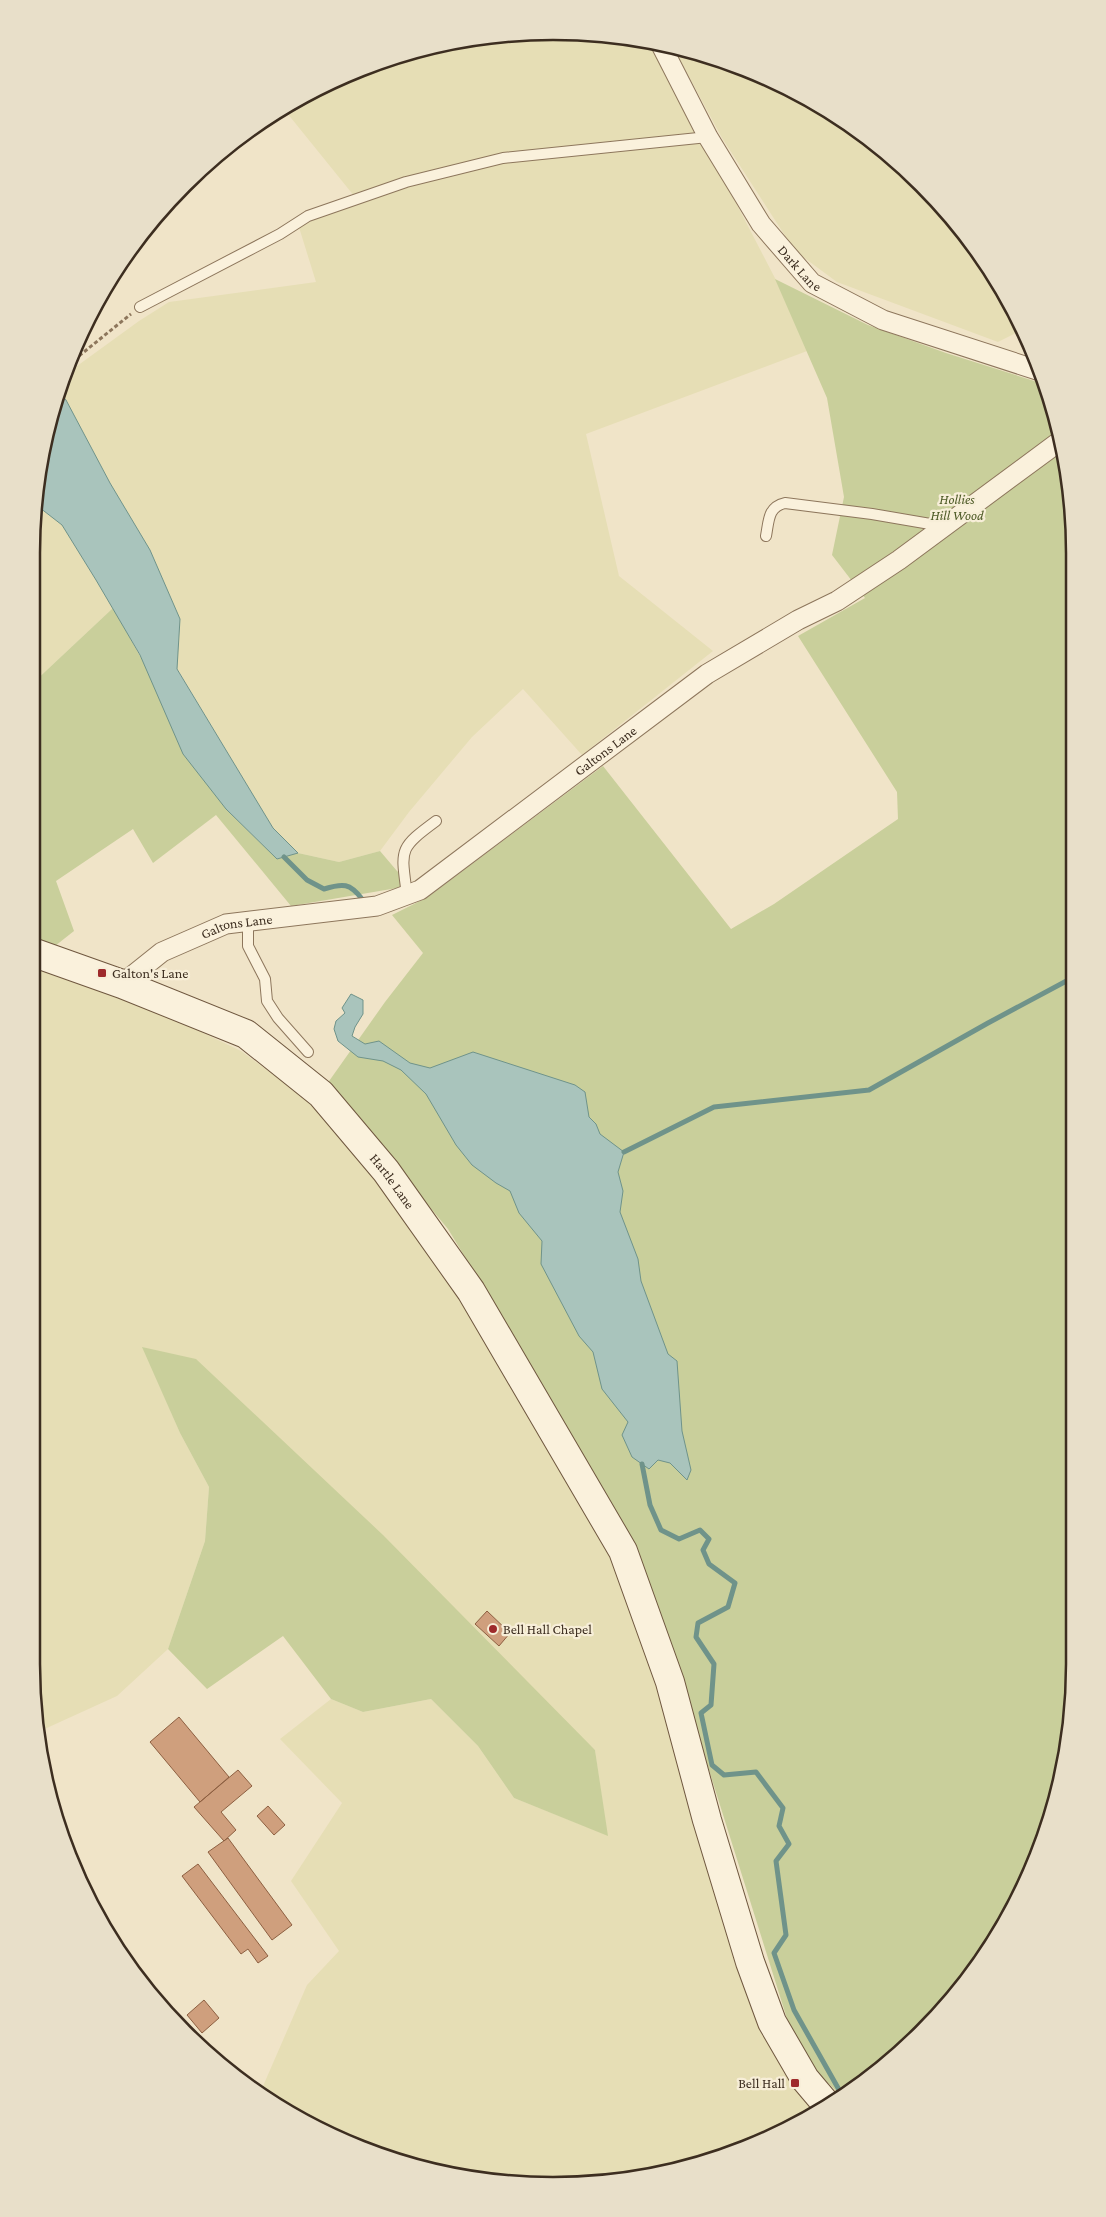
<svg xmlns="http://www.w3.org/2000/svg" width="1106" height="2217" font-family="'Crimson Pro',serif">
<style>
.farmland{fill:#e6deb5}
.green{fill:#c9cf9b}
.water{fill:#a9c4bc;stroke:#6f938a}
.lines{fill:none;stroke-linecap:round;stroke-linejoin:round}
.stream{stroke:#6f938a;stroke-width:5}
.building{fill:#cf9f7d;stroke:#8d5f41}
.service-casing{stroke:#8d765c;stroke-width:12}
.minor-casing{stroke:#8d765c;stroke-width:21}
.secondary-casing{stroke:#6f573f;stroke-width:30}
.path{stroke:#8d765c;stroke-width:3;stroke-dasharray:4 2.5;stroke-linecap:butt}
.service{stroke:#faf1dc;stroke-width:10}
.minor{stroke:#faf1dc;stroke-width:19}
.secondary{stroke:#faf1dc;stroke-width:28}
.poi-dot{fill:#9e2a2b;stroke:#f7eed8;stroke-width:2}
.labels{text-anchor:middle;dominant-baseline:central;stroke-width:4.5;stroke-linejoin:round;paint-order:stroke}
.street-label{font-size:14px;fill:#3d2e20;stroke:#f7eed8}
.park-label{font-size:14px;font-style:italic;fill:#4d5a26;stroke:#f7eed8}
.poi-label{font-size:14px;fill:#3d2e20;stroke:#f7eed8;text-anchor:start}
.rim{fill:none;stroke:#3d2e20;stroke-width:2.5}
</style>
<rect width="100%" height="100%" fill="#f0e4c8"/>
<path class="farmland" d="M 587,32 L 653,43 L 777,282 L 807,351 L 586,434 L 619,576 L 713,651 L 582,755 L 523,689 L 472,737 L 409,812 L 380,851 L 339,862 L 298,853 L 273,828 L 177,668 L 180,619 L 150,550 L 110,483 L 66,400 L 59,392 L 66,374 L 139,321 L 169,302 L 316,282 L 298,224 L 359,202 L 283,108 L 292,101 L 385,59 L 485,36 Z
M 673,47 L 688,49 L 784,85 L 897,161 L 987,263 L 1020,331 L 998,342 L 837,282 L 795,251 L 722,138 Z
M 35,504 L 62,525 L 113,608 L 32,684 L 32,519 Z
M 32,967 L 126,996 L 241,1051 L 311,1102 L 379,1179 L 466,1300 L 556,1457 L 619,1573 L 660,1691 L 742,1974 L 780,2065 L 817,2111 L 784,2132 L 720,2158 L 621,2181 L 519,2185 L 451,2176 L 354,2146 L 292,2116 L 260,2093 L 307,1985 L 339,1951 L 291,1881 L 342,1803 L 280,1739 L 331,1699 L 363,1712 L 431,1699 L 478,1746 L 514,1798 L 607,1835 L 595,1750 L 143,1347 L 180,1433 L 209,1487 L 205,1541 L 168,1649 L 117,1696 L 38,1732 L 31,1664 Z"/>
<path class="green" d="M 775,279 L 868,325 L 946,353 L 1047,385 L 1070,485 L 1074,1698 L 1057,1799 L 1021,1895 L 987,1954 L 922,2033 L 870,2078 L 841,2096 L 809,2064 L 789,2025 L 687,1700 L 594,1476 L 513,1336 L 448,1229 L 327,1084 L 385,1002 L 423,953 L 392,915 L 428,897 L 603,766 L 731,929 L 774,904 L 898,819 L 897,792 L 798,636 L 865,598 L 832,555 L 844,497 L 827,398 Z
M 113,608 L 226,809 L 277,859 L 298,853 L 339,862 L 380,851 L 397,871 L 415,885 L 291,906 L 216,815 L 153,863 L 133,829 L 56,881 L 74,931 L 55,946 L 32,938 L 32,684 Z
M 142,1347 L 196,1359 L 383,1535 L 595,1750 L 608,1836 L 514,1798 L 478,1746 L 431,1699 L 363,1712 L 331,1699 L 283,1636 L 207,1689 L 168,1649 L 205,1541 L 209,1487 L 180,1433 Z"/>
<path class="water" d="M 59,392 L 66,400 L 110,483 L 150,550 L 180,619 L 177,669 L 273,828 L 298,853 L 277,859 L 226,809 L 183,754 L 140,655 L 96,580 L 62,525 L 35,504 L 49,418 Z
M 351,994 L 363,1000 L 363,1014 L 355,1027 L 352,1036 L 365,1044 L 379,1041 L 410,1063 L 430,1068 L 473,1052 L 575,1085 L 585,1092 L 589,1117 L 596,1124 L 600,1134 L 624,1152 L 618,1172 L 623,1191 L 620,1212 L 638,1259 L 641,1281 L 668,1354 L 677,1361 L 682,1431 L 691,1470 L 687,1480 L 670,1463 L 658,1460 L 649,1469 L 632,1457 L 622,1435 L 628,1422 L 602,1389 L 593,1352 L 579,1336 L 541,1264 L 542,1241 L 519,1213 L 510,1191 L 496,1183 L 472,1165 L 456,1145 L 426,1094 L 401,1070 L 383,1061 L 358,1057 L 338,1041 L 334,1029 L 336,1021 L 345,1013 L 342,1008 Z"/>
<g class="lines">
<path class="stream" d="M 284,857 L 307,880 L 324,889 C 343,883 350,883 362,899
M 624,1152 L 714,1107 L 869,1090 L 988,1023 L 1072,978
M 642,1464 L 650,1505 L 661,1530 L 679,1539 L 700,1530 L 709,1539 L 703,1550 L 709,1564 L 735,1583 L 728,1607 L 698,1623 L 696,1637 L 714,1664 L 711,1705 L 701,1713 L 712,1765 L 724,1775 L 756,1772 L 783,1808 L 779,1826 L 789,1844 L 776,1861 L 786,1935 L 774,1953 L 794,2010 L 842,2095"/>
</g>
<path class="building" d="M 487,1611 L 510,1633 L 499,1646 L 475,1624 Z
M 179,1717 L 229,1777 L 200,1802 L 150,1742 Z
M 238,1770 L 252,1786 L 221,1812 L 236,1830 L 224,1841 L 194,1807 Z
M 268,1806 L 285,1825 L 274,1835 L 257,1816 Z
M 228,1838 L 292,1925 L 272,1940 L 208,1852 Z
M 198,1864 L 268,1956 L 258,1963 L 248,1949 L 241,1954 L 182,1876 Z
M 204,2000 L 219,2018 L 202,2033 L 187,2015 Z
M 214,2050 L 233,2067 L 230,2071 L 208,2056 Z"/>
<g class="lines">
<defs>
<path id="service" d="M 140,307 L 280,234 L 308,216 L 406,182 L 503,158 L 708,137
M 766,536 C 769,520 768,507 785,503 L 872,514 L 942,526
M 407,895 C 401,849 398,849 436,821
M 248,921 L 248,946 L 265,979 L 267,1001 L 278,1018 L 308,1052"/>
<g id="minor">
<path id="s1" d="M 661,45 L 708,137 L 761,224 L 812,283 L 883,320 L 1040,371"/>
<path id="s2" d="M 122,984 L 162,952 L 226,924 L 377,906 L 420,890 L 707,674 L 798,620 L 837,601 L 899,560 L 1060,441"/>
</g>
<g id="secondary">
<path id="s3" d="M 32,952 L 122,984 L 246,1034 L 321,1094 L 386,1171 L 471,1291 L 623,1551 L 670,1682 L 707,1820 L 750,1962 L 772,2022 L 805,2079 L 827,2105"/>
</g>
</defs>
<use href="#service" class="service-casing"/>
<use href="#minor" class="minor-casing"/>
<use href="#secondary" class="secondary-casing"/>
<path class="path" d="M 69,364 L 131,314"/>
<use href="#service" class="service"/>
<use href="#minor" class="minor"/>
<use href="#secondary" class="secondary"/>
</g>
<g class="poi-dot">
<rect x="97" y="968" width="10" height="10" rx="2.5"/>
<circle cx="493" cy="1629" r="5"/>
<rect x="790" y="2078" width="10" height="10" rx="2.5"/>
</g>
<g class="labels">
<g class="street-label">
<text stroke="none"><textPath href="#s1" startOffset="264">Dark Lane</textPath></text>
<text stroke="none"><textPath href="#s2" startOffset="551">Galtons Lane</textPath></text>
<text stroke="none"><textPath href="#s2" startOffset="131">Galtons Lane</textPath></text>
<text stroke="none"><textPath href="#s3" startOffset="438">Hartle Lane</textPath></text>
</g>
<g class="park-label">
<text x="957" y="499">Hollies<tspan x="957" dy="16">Hill Wood</tspan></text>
</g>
<g class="poi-label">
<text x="112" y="973">Galton's Lane</text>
<text x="503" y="1629">Bell Hall Chapel</text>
<text x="785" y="2083" text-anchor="end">Bell Hall</text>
</g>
</g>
<path d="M0 0H1106V2217H0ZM553 40H553A513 513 0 0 1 1066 553V1664A513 513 0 0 1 553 2177H553A513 513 0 0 1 40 1664V553A513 513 0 0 1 553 40Z" fill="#e8dfc9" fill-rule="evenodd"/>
<path class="rim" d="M553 40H553A513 513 0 0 1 1066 553V1664A513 513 0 0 1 553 2177H553A513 513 0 0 1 40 1664V553A513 513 0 0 1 553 40Z"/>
</svg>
